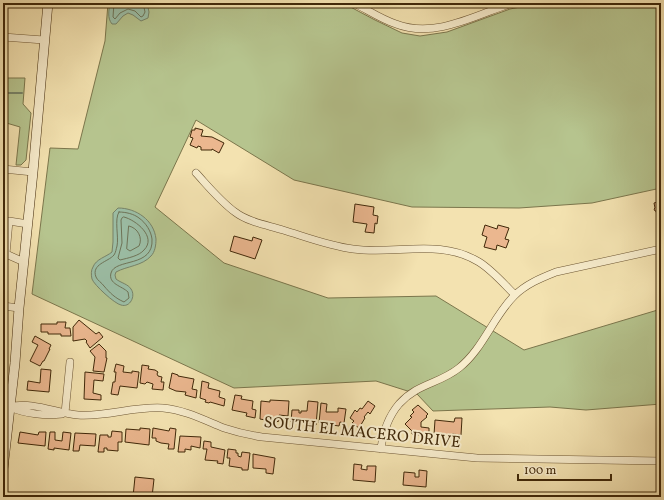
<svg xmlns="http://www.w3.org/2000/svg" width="664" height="500" font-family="Vollkorn,serif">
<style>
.green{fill:#b6c48e;stroke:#7b764c}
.water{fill:#9cbfa7;stroke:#778368}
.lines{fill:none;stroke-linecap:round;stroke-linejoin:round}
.shore{stroke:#6e7458;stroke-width:1}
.stream{stroke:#778368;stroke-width:2}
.building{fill:#ebb78f;stroke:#402809}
.street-casing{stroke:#6d5633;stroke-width:8}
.secondary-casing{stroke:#402809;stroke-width:10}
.street{stroke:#f7eccc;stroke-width:7}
.secondary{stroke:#f7eccc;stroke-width:9}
.labels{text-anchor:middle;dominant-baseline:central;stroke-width:4;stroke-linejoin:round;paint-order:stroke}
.street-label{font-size:16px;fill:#402809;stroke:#f7eccc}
</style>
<rect width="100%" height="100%" fill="#f3e2b0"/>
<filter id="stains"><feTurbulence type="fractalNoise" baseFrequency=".005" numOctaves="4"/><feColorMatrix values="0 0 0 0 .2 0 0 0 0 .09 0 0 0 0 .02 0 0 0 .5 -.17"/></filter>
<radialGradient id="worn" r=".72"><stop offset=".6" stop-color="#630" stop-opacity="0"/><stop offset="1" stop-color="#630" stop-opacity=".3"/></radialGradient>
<path class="green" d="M 108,3 L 343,3 L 375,20 L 402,33 L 420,36 L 447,32 L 510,9 L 540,3 L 661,3 L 661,188 L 592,203 L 519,208 L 412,207 L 294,180 L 196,120 L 155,207 L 224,263 L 328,298 L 436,296 L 524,350 L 661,309 L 661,404 L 586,410 L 550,407 L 433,411 L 417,394 L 376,381 L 234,388 L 32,294 L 50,148 L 78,149 L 105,41 Z
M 3,78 L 25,78 L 23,104 L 31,113 L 26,160 L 21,165 L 16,165 L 20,127 L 3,122 Z"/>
<path class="water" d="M 110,3 L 147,3 L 149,12 L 148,18 L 141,21 L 133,15 L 128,13 L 123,16 L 116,24 L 112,24 C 107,18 109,10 110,3 Z
M 118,208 C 136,208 154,220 156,239 C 156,245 155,252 151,256 C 142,266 127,266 116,272 L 115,275 L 116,279 C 121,283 128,284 131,289 C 136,296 130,308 121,305 C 115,304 94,285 92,279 C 91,275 91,270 93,267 C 96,259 106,257 112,252 L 113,242 L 113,213 Z"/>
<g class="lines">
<path class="shore" d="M 114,3 L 113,17 L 115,19 L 120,13 L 128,9 L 135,11 L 141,17 L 143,16 L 145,12 L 143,3
M 119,212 C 126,212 134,214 139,218 C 146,223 151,231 152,239 C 154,268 115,258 111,273 C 108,284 122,286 128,292 L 129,298 L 124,302 C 115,298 110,293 104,286 C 102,283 97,280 96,277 C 91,264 108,262 114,255 C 116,252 116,249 117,246 C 119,237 114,219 119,212 Z
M 124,217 C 136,220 157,237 144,250 C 139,256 128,258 120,260 L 118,258 L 122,243 L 121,220 L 122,218 Z
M 129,226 C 138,228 143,238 139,246 L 130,251 L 127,249 Z"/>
<path class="stream" d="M 3,93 L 22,93"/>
</g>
<path class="building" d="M 195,128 L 203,130 L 201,136 L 212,137 L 224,143 L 219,153 L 212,149 L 212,150 L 201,150 L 201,147 L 198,146 L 197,148 L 190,145 L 193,138 L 190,137 L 192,130 L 195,130 Z
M 661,201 L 661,229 L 657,219 L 658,219 L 656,211 L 655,211 L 654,209 L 655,208 L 654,203 Z
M 355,204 L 374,207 L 373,215 L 378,216 L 377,224 L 375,223 L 374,233 L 365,232 L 367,224 L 353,222 Z
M 485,225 L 497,229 L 498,225 L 509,228 L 505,239 L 509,240 L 506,248 L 497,245 L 496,250 L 484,247 L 487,237 L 482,235 Z
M 234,236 L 252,241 L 253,237 L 262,240 L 255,259 L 230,251 Z
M 79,320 L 96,334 L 99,332 L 103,337 L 90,348 L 86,342 L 87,341 L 85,339 L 73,341 L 73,327 Z
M 57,322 L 66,322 L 65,328 L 70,328 L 71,336 L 61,336 L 61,334 L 48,334 L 48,332 L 41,332 L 41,324 L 57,324 Z
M 35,336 L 51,345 L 49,349 L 50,349 L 44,361 L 43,361 L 40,366 L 30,361 L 38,345 L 32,342 Z
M 99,344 L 106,351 L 106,358 L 107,358 L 104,372 L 93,371 L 95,357 L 90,351 Z
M 116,364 L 124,366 L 123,372 L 132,373 L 132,371 L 139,372 L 137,388 L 120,386 L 118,395 L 111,394 L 113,382 L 115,382 L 116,372 L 114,372 Z
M 142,365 L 149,366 L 148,369 L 155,370 L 158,372 L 157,374 L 158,376 L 162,377 L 161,382 L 164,382 L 163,390 L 152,389 L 153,384 L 147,382 L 145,384 L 140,383 Z
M 41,369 L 51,370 L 49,392 L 27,390 L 28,381 L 40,383 Z
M 85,372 L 104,374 L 103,381 L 94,380 L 93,393 L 101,395 L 101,400 L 84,399 Z
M 172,373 L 178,375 L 178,376 L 194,379 L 192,389 L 197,390 L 196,398 L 185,395 L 186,392 L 176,391 L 169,388 Z
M 202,381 L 209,383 L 208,388 L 220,391 L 219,397 L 225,399 L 224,406 L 210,402 L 209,403 L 205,402 L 206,400 L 200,398 Z
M 235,395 L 242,396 L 241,399 L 253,401 L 252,409 L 256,410 L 255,418 L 246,416 L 247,413 L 232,410 Z
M 270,400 L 289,401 L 288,416 L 279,415 L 279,421 L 276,422 L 260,419 L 261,401 L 270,402 Z
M 308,401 L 318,402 L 316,425 L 291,422 L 292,410 L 299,410 L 299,413 L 301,413 L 301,411 L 307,411 Z
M 368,401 L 375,406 L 370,414 L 368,412 L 364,417 L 365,418 L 359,428 L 352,423 L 354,421 L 350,418 L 355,410 L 357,412 L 360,408 L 362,409 Z
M 321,403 L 327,404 L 326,412 L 338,412 L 338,408 L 346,409 L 344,423 L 340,422 L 339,426 L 319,423 Z
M 418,405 L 428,414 L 426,416 L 427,417 L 421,422 L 421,427 L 429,428 L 429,436 L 412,434 L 412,431 L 405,424 L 412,417 L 410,416 L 414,412 L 412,410 Z
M 455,418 L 462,418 L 461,435 L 452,434 L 452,436 L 445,435 L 445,437 L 441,437 L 441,435 L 434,435 L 435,420 L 454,422 Z
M 140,428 L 150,429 L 149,445 L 125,442 L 126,429 L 140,430 Z
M 153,428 L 169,431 L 170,428 L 176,429 L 174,449 L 168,449 L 169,444 L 161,443 L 156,441 L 156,438 L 152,438 Z
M 112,431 L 122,432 L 122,442 L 118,442 L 118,451 L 107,450 L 107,448 L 104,448 L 104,452 L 98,452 L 100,435 L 108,435 L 108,437 L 111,437 Z
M 20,432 L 38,435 L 39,432 L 46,432 L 45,446 L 18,443 Z
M 50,432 L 55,432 L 55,440 L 62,441 L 63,432 L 71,433 L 69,450 L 54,448 L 54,450 L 48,449 Z
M 75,433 L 96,434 L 95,446 L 80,445 L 79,451 L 73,451 Z
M 180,436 L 201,437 L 200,448 L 191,446 L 191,450 L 185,449 L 185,452 L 178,452 Z
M 204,441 L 211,442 L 211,447 L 225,450 L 223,464 L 217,463 L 218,461 L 205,460 L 207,449 L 203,449 Z
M 228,449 L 236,450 L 236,453 L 238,453 L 238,456 L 241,457 L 242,452 L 250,453 L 248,470 L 242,470 L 242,468 L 229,466 L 230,458 L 227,458 Z
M 253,454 L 275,458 L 273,474 L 266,473 L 266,469 L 253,468 Z
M 354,464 L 362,465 L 361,469 L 367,470 L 367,466 L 376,466 L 375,482 L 353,480 Z
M 419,470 L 427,471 L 426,487 L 403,485 L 404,472 L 415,473 L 415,477 L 419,477 Z
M 135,477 L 154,479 L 152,497 L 133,497 Z"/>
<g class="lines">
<defs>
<path id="street" d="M 354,3 C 368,10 381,19 396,24 C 435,39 476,15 512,3
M 3,37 L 44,40
M 3,169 L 33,172
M 196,173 C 208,186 220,201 235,212 C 248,222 267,225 283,230 C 306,237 329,246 353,249 C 396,255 440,238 479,262 C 492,270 504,284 515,295
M 24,262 L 6,254 L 9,221 L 28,224
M 3,306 L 19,308
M 10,407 C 32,401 56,413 78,415 C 107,417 134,406 163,408 C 185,410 204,420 224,428 C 236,432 249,435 262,437 L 477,458 L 661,461
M 10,407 C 25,414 46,416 62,414
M 65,413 L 70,362
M 381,449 C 383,432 388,417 399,404 C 418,383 439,384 459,368 C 483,349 493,317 514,296 C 526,284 541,278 556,272 L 661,249"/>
<path id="secondary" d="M 3,469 L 15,363 L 19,308 L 33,172 L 48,3"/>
</defs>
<use href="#street" class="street-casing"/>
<use href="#secondary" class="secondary-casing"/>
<use href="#street" class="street"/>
<use href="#secondary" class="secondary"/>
</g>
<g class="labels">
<g class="street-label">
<text transform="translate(362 433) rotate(6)">SOUTH EL MACERO DRIVE</text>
</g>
</g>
<rect width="664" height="500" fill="none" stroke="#f3e2b0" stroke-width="16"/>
<rect x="4" y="4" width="656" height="492" fill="none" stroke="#402809" stroke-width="2"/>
<rect x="8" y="8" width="648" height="484" fill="none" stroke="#402809"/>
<path d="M518 474v6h93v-6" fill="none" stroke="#402809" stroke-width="2"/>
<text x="524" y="474" font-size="12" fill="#402809" stroke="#f7eccc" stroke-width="3" paint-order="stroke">100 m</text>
<rect width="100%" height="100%" filter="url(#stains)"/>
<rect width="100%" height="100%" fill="url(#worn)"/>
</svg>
